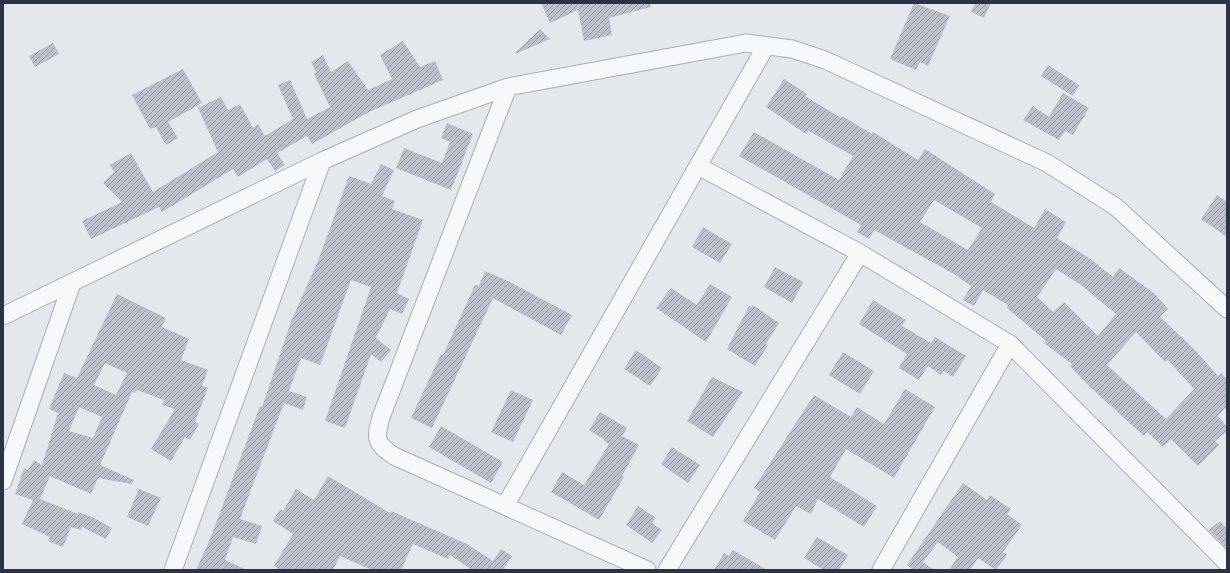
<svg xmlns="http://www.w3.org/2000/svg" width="1230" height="573" font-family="Inter,sans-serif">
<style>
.building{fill:url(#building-hatch);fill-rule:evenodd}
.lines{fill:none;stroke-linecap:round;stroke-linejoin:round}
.minor-casing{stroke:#a9aeb7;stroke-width:19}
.minor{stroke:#f7f8fa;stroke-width:17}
</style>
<defs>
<pattern id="building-hatch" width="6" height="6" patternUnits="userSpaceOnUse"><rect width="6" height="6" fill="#bbc0ca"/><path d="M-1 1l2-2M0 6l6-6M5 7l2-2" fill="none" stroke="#989da6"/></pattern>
</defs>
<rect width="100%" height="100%" fill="#e4e7ec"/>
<path class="building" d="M 541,3 L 650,3 L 651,7 L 609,18 L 612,35 L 584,41 L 578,10 L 550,23 Z
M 914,3 L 950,16 L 928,66 L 920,62 L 916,70 L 890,59 Z
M 975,3 L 991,3 L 984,18 L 971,12 Z
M 540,29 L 550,39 L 515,54 L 515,53 Z
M 403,41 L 420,67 L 435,61 L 443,80 L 369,112 L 312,144 L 307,136 L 277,153 L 285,165 L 275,171 L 267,159 L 238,177 L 233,169 L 162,212 L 159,207 L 91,239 L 82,221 L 122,202 L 103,183 L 114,172 L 110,165 L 131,153 L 153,192 L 218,152 L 198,108 L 221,97 L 228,110 L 240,104 L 253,128 L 258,124 L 265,136 L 293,119 L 278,85 L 290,80 L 307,119 L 330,107 L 314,74 L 316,72 L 311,62 L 323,55 L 331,72 L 348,61 L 368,90 L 392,79 L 380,55 Z
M 53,43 L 59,54 L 35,67 L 29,56 Z
M 1048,65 L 1079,85 L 1073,96 L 1041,76 Z
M 183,69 L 202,103 L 168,122 L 178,138 L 166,145 L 156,127 L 150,129 L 132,95 Z
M 784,79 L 807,94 L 805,96 L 841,118 L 842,116 L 872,134 L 873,132 L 918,160 L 925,149 L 995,194 L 991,202 L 1034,228 L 1045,209 L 1066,222 L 1057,238 L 1092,260 L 1113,277 L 1119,268 L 1155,294 L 1168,309 L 1160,317 L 1194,349 L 1218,376 L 1221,373 L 1227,380 L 1227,406 L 1218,416 L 1227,427 L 1227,431 L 1215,441 L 1219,445 L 1198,466 L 1171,439 L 1163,447 L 1147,432 L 1144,436 L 1089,386 L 1070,366 L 1072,364 L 1044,343 L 1046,341 L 1007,308 L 1008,305 L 983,290 L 974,306 L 963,300 L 971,286 L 954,274 L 874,230 L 869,239 L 857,232 L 861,225 L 739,156 L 754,132 L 839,180 L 853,156 L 809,131 L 806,134 L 766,107 ZM 934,200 L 982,228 L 968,250 L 920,222 ZM 1056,269 L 1081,285 L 1116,314 L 1098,336 L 1064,302 L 1053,312 L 1037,297 ZM 1136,332 L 1165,362 L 1168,360 L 1194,389 L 1166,419 L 1107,365 Z
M 1063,93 L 1089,108 L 1073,135 L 1065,131 L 1059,140 L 1023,120 L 1033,106 L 1049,117 Z
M 447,123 L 473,134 L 451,190 L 396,168 L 404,148 L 442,163 L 450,142 L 441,138 Z
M 381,164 L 394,170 L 382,196 L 395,201 L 392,209 L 423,220 L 397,293 L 409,299 L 402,314 L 390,309 L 376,338 L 391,350 L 381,362 L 371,354 L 345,428 L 325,421 L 371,287 L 351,280 L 320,365 L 301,358 L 289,391 L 307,397 L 303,410 L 284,403 L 240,519 L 262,526 L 256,544 L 233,537 L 225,560 L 247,570 L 196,570 L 210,539 L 260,406 L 262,407 L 292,319 L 318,261 L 349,176 L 371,184 Z
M 1217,195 L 1227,202 L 1227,237 L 1201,219 Z
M 703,227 L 732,244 L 720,263 L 692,247 Z
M 775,267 L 803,282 L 792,303 L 764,287 Z
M 485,271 L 510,282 L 572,315 L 561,335 L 493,298 L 432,428 L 411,418 L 441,354 L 443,355 L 475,285 L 479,286 Z
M 710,284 L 732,297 L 706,342 L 656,308 L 671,288 L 697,305 Z
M 117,294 L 166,318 L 162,327 L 189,339 L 181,360 L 208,370 L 202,386 L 208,388 L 195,422 L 199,424 L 190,440 L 185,437 L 171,461 L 151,449 L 175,409 L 162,405 L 164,400 L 137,390 L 135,393 L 132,392 L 100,465 L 134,480 L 132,484 L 98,478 L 91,494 L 50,476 L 40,499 L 78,514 L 78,512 L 92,517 L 112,528 L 106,539 L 82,527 L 81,530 L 71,527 L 63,547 L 48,541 L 50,537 L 22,524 L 33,500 L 15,494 L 24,468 L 28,470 L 34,460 L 42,465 L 58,413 L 49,409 L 64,373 L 77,378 ZM 105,363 L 127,373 L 116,395 L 94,385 ZM 79,407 L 102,417 L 93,438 L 69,431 Z
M 873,300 L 906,320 L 902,326 L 931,343 L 935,337 L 966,356 L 953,377 L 943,371 L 941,375 L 928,366 L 919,380 L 899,368 L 907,354 L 859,324 Z
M 753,305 L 779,323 L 766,344 L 768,345 L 755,366 L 727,349 L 749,306 L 751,307 Z
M 636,350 L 662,368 L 650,386 L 624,369 Z
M 843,352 L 874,371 L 860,394 L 829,375 Z
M 712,377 L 743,392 L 713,437 L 687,421 Z
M 905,389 L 935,407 L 894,478 L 846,449 L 830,477 L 877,506 L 864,527 L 818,499 L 811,514 L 796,506 L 775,540 L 743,521 L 760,492 L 754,488 L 814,395 L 851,417 L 857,407 L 884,424 Z
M 511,390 L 533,400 L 513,442 L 491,432 Z
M 600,412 L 627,428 L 622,436 L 639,445 L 622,476 L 624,477 L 599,520 L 551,492 L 562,472 L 584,485 L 609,444 L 604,441 L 605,440 L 589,430 Z
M 441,426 L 503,462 L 491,483 L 429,447 Z
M 672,447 L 700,465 L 688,483 L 661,464 Z
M 328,476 L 390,513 L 391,511 L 467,544 L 493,561 L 501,549 L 512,556 L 504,568 L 507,570 L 472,570 L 450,555 L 448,559 L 413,544 L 401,570 L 372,570 L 340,556 L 333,570 L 280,570 L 274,566 L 293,534 L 273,521 L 280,509 L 283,511 L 296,489 L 314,500 Z
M 963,483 L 987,500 L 990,495 L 1011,509 L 1007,514 L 1022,525 L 1003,552 L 1007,555 L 996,570 L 978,558 L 970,570 L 949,570 L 958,557 L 938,542 L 923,562 L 934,570 L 913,570 L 907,565 Z
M 139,489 L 161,498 L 148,526 L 127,517 Z
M 638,506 L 656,518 L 652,523 L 662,530 L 652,543 L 626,525 Z
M 1220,521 L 1227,529 L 1227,549 L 1209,530 Z
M 817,537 L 848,555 L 839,570 L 824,570 L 804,558 Z
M 733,550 L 767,570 L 714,570 L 724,553 L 729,556 Z"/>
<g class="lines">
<defs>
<path id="minor" d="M 508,87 L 381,417 C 375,439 375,443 394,456 L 647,570
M 698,166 L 860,253 L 1010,344 L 1227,563
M 3,316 L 322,161 L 417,119 L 508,87 L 746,43 L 792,49 L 825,60 L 1047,163 L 1116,207 L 1227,309
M 3,481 L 72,283
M 505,506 L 766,46
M 173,570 L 322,161
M 667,570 L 860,253
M 881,570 L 1010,344"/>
</defs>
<use href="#minor" class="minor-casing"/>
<use href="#minor" class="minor"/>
</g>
<rect width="1230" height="573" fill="none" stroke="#2b3445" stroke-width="8"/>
</svg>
